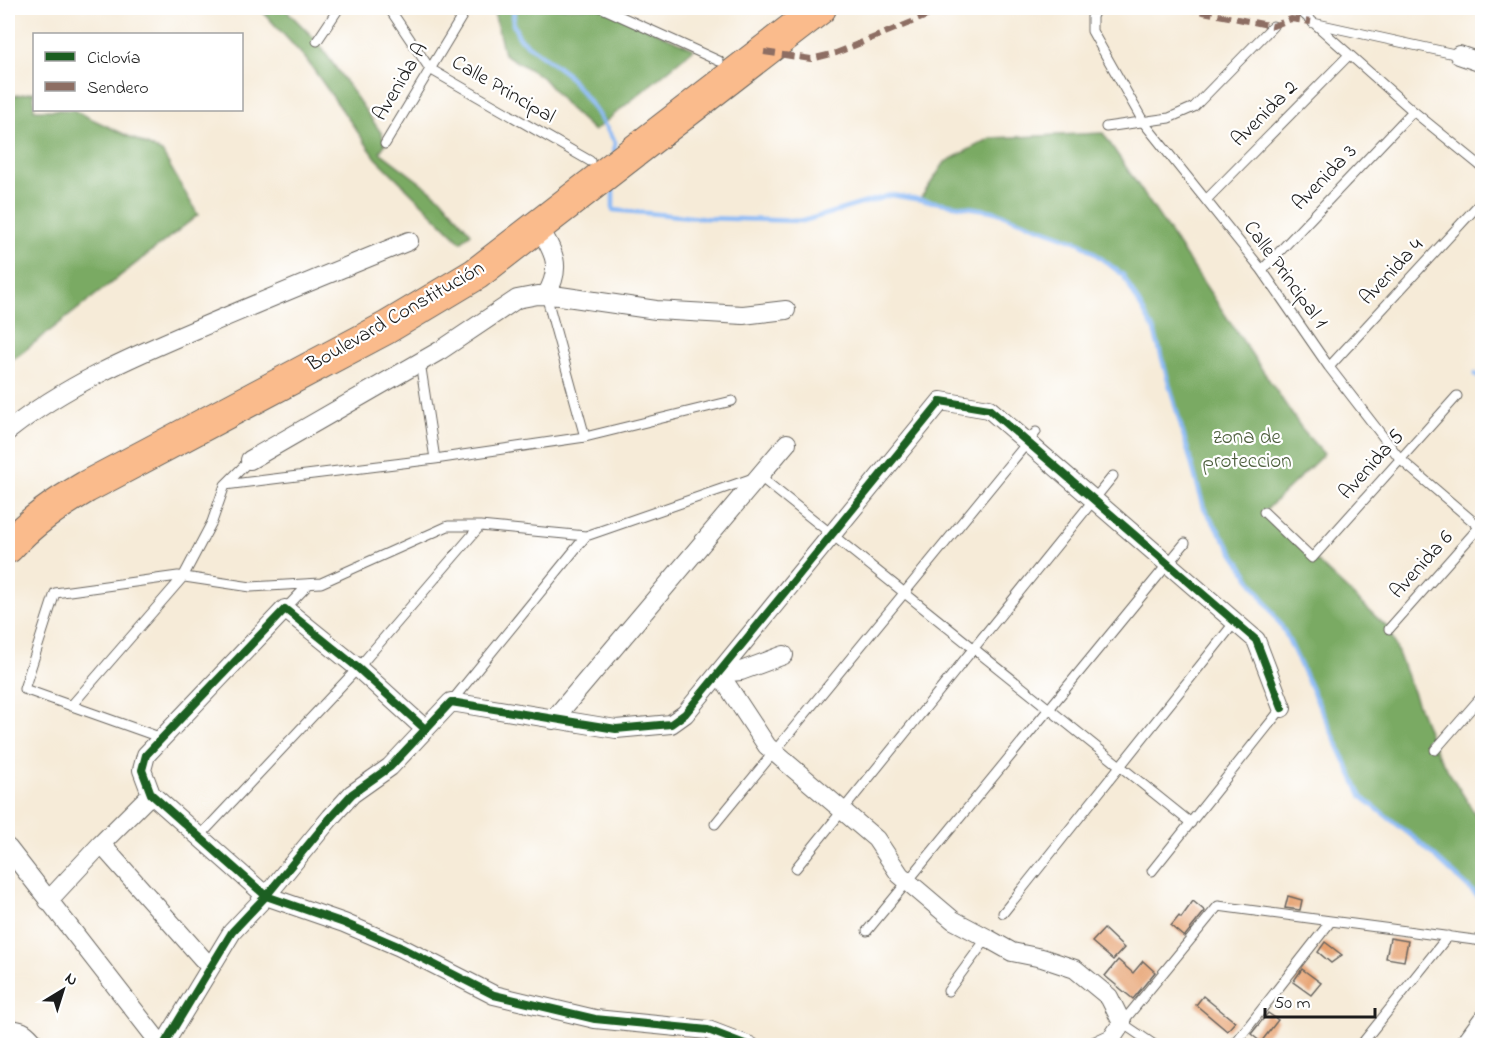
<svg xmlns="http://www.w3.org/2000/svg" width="1490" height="1053" font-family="'Indie Flower',sans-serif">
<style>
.forest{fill:#7aaa63;stroke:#4b6340;stroke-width:1.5}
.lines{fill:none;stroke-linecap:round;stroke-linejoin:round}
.stream{stroke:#8abaf6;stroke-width:4.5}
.building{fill:#e6a06e}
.lane-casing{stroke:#68645e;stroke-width:11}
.street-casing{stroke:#68645e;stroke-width:20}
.highway-casing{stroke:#68645e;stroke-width:34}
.lane{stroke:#fff;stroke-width:9}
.street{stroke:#fff;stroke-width:18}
.highway{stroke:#fabb8c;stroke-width:32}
.quiet{stroke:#8d6e63;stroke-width:6;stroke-dasharray:12 6;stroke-linecap:butt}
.cycleway-casing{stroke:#fff;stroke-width:11}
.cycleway{stroke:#1b5e20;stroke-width:8}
.labels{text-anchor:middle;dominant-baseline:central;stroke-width:4.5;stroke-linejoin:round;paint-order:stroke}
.street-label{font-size:21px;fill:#1c1c1c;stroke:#fff}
.park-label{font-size:21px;fill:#4e5f3e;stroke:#fff}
</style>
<rect width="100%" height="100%" fill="#fff"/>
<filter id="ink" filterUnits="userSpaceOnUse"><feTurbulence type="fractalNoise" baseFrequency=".0167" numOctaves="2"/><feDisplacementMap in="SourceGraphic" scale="12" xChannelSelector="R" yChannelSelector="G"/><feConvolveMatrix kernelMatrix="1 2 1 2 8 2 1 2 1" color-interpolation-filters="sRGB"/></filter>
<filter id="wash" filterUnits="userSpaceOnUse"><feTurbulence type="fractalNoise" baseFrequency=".008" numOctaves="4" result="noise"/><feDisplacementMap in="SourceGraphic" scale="24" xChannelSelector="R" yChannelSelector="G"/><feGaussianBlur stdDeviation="1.35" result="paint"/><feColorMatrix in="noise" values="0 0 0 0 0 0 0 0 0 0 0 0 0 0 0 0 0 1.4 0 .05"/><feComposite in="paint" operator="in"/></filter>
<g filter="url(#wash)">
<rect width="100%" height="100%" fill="#f6ebd8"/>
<path class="forest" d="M 264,8 L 284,8 L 317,41 L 382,134 L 385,144 L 380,152 L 441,198 L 471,233 L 461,242 L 376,158 L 306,59 L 262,11 Z
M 493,8 L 602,8 L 694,49 L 594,131 L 569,108 L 542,77 L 504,54 Z
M 34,92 L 34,110 L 73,110 L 162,152 L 198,215 L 19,355 L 8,362 L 8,97 Z
M 1103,133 L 1304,432 L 1324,454 L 1264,512 L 1389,629 L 1435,750 L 1482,825 L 1482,900 L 1417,840 L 1362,797 L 1285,632 L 1204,508 L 1154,330 L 1123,275 L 1081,243 L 993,211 L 920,199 L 945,162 L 991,138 Z"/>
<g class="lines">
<path class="stream" d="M 514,8 L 513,24 L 520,39 L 567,74 L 591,104 L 615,142 L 614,151
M 613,185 L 613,210 L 702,218 L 803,221 L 891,195 L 993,211 L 1081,243 L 1123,275 L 1154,330 L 1204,508 L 1285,632 L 1362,797 L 1417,840 L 1482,900
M 1475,374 L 1482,380"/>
</g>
<g id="blocks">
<path class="building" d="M 1288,896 L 1302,900 L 1300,910 L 1285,908 Z
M 1193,901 L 1205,911 L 1184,937 L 1171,926 L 1179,916 L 1181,918 Z
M 1104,929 L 1124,948 L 1113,960 L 1092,942 Z
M 1390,938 L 1408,941 L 1404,961 L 1386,958 Z
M 1325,942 L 1342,955 L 1331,963 L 1318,952 Z
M 1118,960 L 1133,973 L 1143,961 L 1155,972 L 1133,999 L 1105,976 Z
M 1302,969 L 1321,983 L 1311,995 L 1293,982 Z
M 1203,996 L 1235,1022 L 1227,1031 L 1196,1005 Z
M 1268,1013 L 1278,1020 L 1261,1042 L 1251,1034 Z"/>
</g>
</g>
<g filter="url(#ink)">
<use href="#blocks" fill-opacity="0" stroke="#68645e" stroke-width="1.5"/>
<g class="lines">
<defs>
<path id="lane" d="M 389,8 L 430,69 L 590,161
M 602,8 L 719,61
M 1096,8 L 1092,17 L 1092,31 L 1144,123 L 1262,270 L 1329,367 L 1401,460 L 1482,529
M 1297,8 L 1413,111 L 1482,167
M 1313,23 L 1459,55
M 317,41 L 339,8
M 1106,127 L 1169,118 L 1194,107 L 1273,26
M 385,144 L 467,8
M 1206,200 L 1349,55
M 1262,270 L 1413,111
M 546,295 L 585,437
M 420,362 L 435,459
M 1329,367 L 1482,201
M 225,485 L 435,459 L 585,437 L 732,401
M 1264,512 L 1312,558 L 1457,396
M 285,609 L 309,584
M 1389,629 L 1482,524
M 451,702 L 586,536
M 71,706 L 183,577 L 212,522 L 225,485 L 250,460
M 162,738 L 24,689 L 55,593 L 178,576 L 251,587 L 321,583 L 448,526 L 480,526 L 586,536 L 759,476 L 1191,823
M 1435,750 L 1482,696
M 715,824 L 1036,432
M 199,837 L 358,668 L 480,526
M 796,868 L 1113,476
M 1152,871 L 1282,708
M 1003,913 L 1235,622
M 867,931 L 1185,543
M 948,991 L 987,938
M 1156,1046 L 1122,1023 L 1218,906 L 1482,941
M 1233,1046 L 1331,921
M 1360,1046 L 1448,936"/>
<path id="street" d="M 1459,55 L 1482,63
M 538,226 C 554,252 563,267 546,295
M 8,431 C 64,386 131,357 197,329 C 267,299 338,270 409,241
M 250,460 L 441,350 L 517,299 L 538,295 L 560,296 L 656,310 L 743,315 L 786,310
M 784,655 L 741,671 L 719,673 L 767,746 L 876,839 L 900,875 L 953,920 L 987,938 L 1012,952 L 1042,958 L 1075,969 L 1109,997 L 1122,1023 L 1112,1038 L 1095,1046
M 553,720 L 787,443
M 425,729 L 358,668 L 285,609 L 146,755 L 142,770 L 151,794 L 266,896 L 344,923 L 400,947 L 494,995 L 595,1019 L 708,1030 L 750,1046
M 101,844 L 210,967
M 8,848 L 162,1046
M 48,901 L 101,844 L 151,794
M 8,1030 C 23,1028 28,1035 37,1046
M 163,1046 L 232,932 L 266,896 L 331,817 L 352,794 L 390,767 L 451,702 L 616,729 L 671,724 L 685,714 L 941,401 L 989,409 L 1256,640 L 1282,708
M 1463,1046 L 1482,1020"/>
<path id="highway" d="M 8,547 C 30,522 57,504 86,487 L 386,328 L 476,274 L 820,8"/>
</defs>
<use href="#lane" class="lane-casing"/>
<use href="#street" class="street-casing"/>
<use href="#highway" class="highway-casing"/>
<use href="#lane" class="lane"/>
<use href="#street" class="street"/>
<use href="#highway" class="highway"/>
<path class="quiet" d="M 1183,8 L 1273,26 L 1291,19 L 1311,22
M 764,52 L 811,59 L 836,53 L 946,8"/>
<defs>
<path id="cycleway" d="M 425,729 L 358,668 L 285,609 L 146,755 L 142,770 L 151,794 L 266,896 L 344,923 L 400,947 L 494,995 L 595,1019 L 708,1030 L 750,1046
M 163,1046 L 232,932 L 266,896 L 331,817 L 352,794 L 390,767 L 451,702 L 616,729 L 671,724 L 685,714 L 941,401 L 989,409 L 1256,640 L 1282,708"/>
</defs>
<use href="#cycleway" class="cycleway-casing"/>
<use href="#cycleway" class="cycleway"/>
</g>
</g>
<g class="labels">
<g class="street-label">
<text transform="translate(401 82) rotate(-59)">Avenida A</text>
<text transform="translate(503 90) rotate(30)">Calle Principal</text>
<text transform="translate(1265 114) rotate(-45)">Avenida 2</text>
<text transform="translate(1325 178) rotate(-46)">Avenida 3</text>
<text transform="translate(1392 272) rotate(-47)">Avenida 4</text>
<text transform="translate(1285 275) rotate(54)">Calle Principal 1</text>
<text transform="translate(396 317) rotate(-30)">Boulevard Constitución</text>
<text transform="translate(1372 465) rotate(-48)">Avenida 5</text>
<text transform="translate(1422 565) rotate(-48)">Avenida 6</text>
</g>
<g class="park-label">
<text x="1247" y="438">zona de<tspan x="1247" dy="24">proteccion</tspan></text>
</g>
</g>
<rect width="1490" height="1053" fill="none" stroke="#fff" stroke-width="30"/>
<rect x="33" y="33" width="210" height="78" fill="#ffffff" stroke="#a4a4a4" stroke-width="1.5"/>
<rect x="45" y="52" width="30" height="9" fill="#1b5e20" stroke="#a4a4a4" stroke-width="1.5"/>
<text x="87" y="63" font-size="18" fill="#1c1c1c">Ciclovía</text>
<rect x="45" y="82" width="30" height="9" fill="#8d6e63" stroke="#a4a4a4" stroke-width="1.5"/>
<text x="87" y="93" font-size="18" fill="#1c1c1c">Sendero</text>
<g transform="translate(63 990) rotate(38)" stroke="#ffffff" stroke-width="4.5" paint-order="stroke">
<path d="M0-4.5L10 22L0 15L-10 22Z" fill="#1c1c1c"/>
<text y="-9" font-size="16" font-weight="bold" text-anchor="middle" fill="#1c1c1c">N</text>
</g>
<path d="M1265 1008v9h110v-9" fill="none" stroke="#1c1c1c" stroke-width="3"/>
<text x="1274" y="1008" font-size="18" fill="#1c1c1c" stroke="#ffffff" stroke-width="4.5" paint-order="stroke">50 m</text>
</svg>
